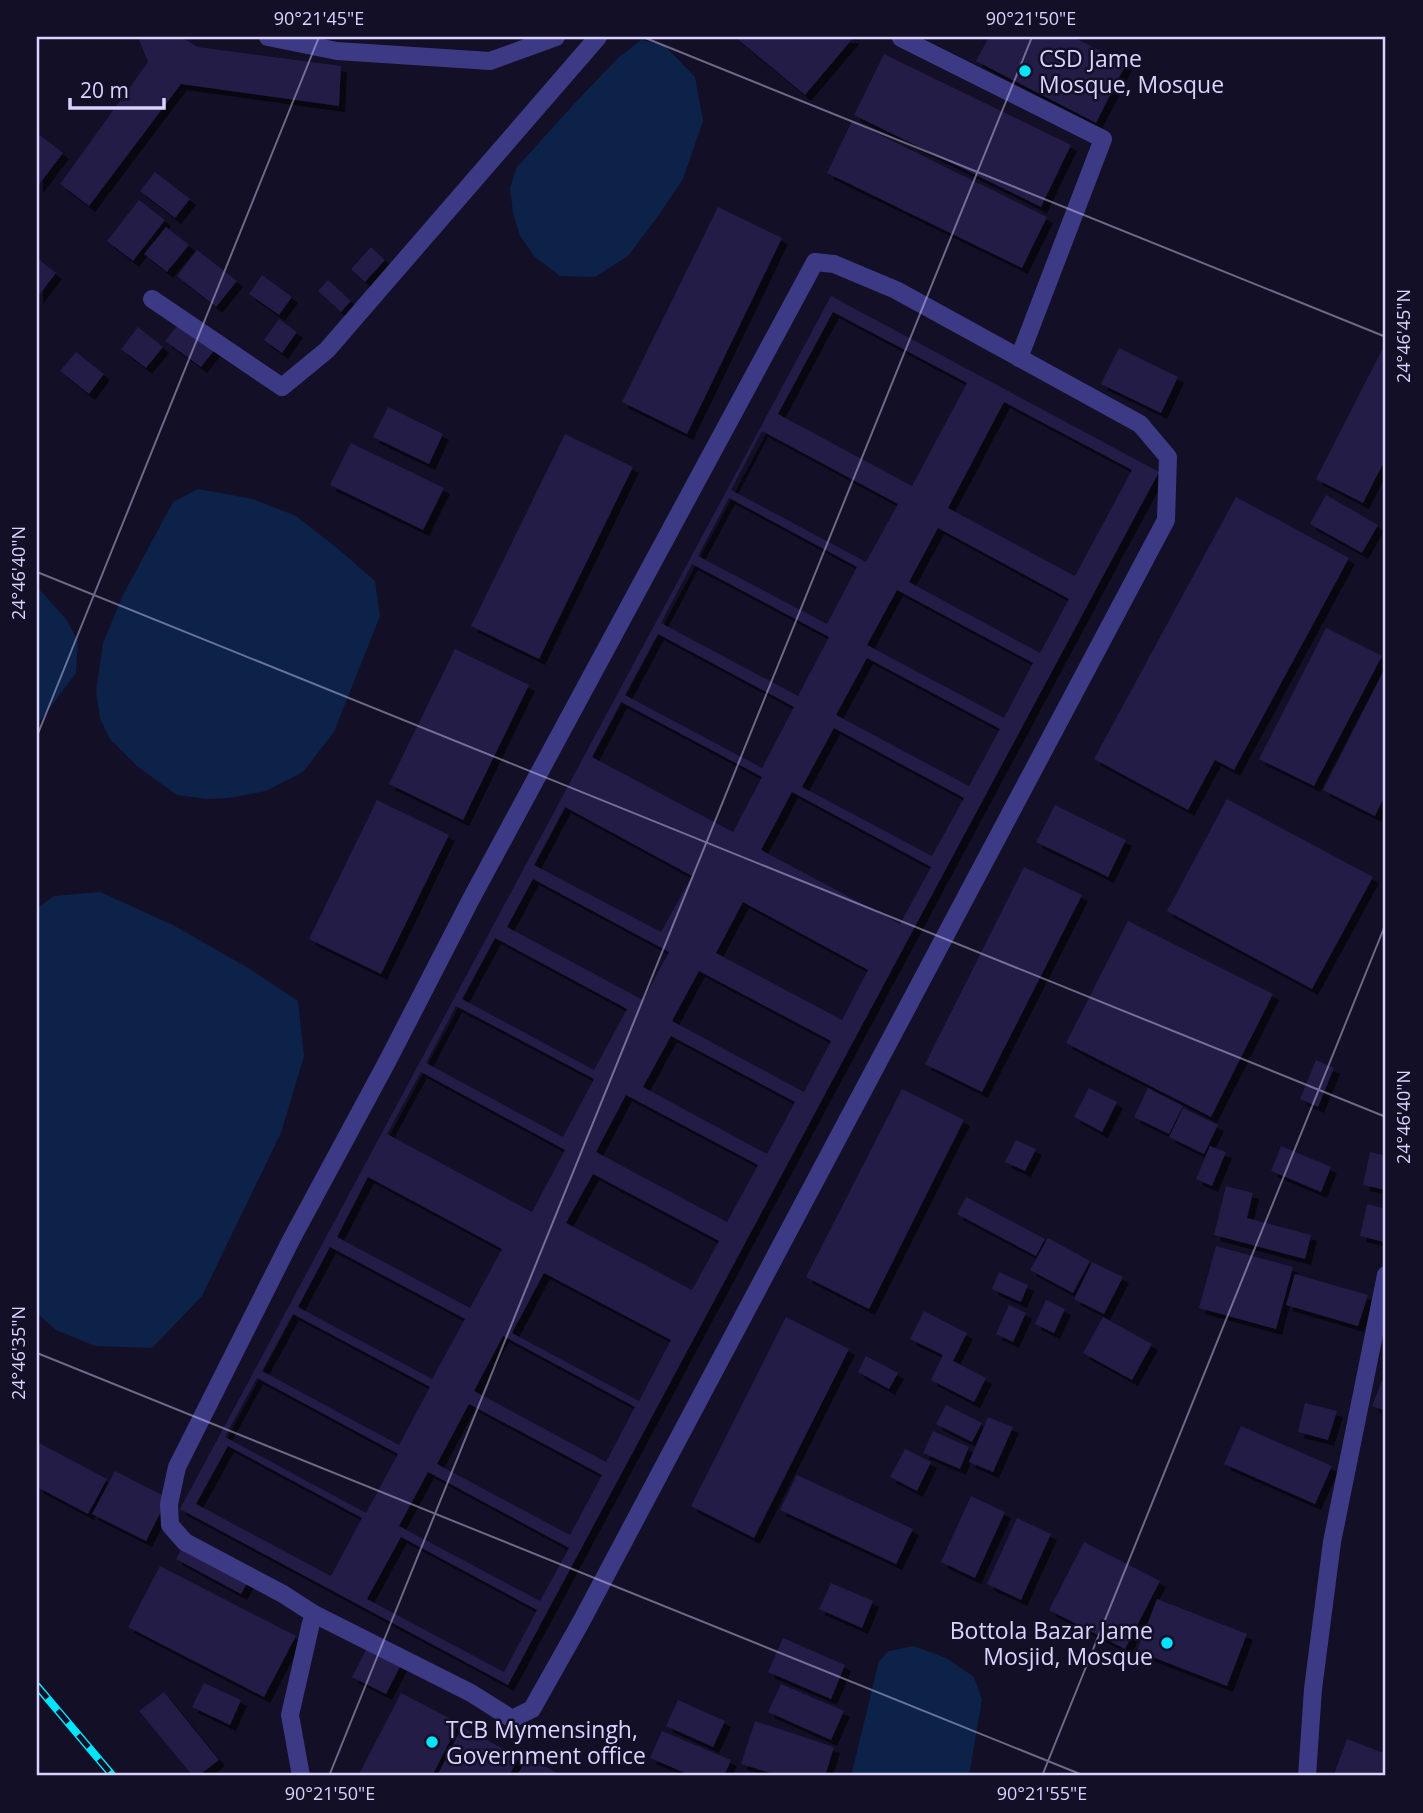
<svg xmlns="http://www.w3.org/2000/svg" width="1423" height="1813" font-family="'Open Sans',sans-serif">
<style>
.water{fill:#0c2248}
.building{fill:#241b47;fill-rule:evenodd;filter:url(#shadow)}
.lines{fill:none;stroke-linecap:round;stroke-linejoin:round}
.minor{stroke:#3d3a85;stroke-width:18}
.rail-casing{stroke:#00e5ff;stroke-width:8}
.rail{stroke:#130f26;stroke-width:5;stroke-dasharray:16;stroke-linecap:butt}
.ticks{fill:none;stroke:#d9d4ff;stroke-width:2;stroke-opacity:0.45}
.poi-dot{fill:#00e5ff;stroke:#130f26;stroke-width:2.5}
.labels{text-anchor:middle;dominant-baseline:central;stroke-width:5;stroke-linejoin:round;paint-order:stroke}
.poi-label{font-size:23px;fill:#d9d4ff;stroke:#130f26;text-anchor:start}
.neatline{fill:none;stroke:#d9d4ff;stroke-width:2.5}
.ticks-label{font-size:18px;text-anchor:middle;fill:#d9d4ff}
</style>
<defs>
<filter id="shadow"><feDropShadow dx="6" dy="6" stdDeviation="0" flood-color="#0009"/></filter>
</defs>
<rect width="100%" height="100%" fill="#130f26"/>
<path class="water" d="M 641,40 L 664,45 L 695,77 L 703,121 L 683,179 L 656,219 L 628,256 L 595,277 L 560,276 L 535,257 L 520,236 L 513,213 L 510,188 L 517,167 L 574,104 L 618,58 Z
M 198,489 L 253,499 L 296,516 L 337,548 L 375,581 L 380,616 L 334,732 L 303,772 L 266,791 L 229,798 L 207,799 L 177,795 L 138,767 L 110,739 L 100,718 L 96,691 L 103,643 L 123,595 L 173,502 Z
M 37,587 L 66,619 L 78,641 L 76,673 L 37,725 Z
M 100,892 L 173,925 L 250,969 L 298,1001 L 304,1056 L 281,1133 L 202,1296 L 152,1348 L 95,1346 L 56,1330 L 37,1313 L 37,908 L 54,896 Z
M 914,1646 L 946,1658 L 974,1677 L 982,1699 L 969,1776 L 851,1776 L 879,1661 L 889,1651 Z"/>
<path class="building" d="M 138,37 L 181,37 L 198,47 L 341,66 L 339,106 L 181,84 L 89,206 L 60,184 L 148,62 Z
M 735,37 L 854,37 L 805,95 Z
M 989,37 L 1073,37 L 1126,64 L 1096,123 L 976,61 Z
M 884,54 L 1071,145 L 1041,207 L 854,115 Z
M 852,121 L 1047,217 L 1022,268 L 827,173 Z
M 37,133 L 63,153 L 37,187 Z
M 155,172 L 190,199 L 175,218 L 140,191 Z
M 139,200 L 165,220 L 133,261 L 107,241 Z
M 718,207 L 782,238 L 687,434 L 622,402 Z
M 166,227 L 189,245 L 167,272 L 144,254 Z
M 371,247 L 385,260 L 365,282 L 351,269 Z
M 197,250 L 237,281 L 216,307 L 177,276 Z
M 37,258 L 56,273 L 37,298 Z
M 262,275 L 292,297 L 279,315 L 249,294 Z
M 328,280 L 351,301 L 341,312 L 318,291 Z
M 831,296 L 1159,472 L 508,1685 L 180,1509 ZM 833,312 L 967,383 L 912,486 L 778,414 ZM 1004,402 L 1132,470 L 1075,576 L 948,508 ZM 762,431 L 898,504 L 866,562 L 731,490 ZM 729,498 L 857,567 L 827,624 L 698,556 ZM 938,528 L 1069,599 L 1040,653 L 909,582 ZM 692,564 L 829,637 L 798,696 L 661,623 ZM 897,590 L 1033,663 L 1004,718 L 867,645 ZM 658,634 L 794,707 L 762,768 L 625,695 ZM 867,658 L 1000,729 L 969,786 L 836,715 ZM 621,702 L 762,777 L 733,832 L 592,757 ZM 834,728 L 964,798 L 932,856 L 802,787 ZM 792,792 L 931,867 L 900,924 L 761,850 ZM 565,807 L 692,876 L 661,932 L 534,865 ZM 533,879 L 669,952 L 643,1000 L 507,927 ZM 743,902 L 868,970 L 842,1020 L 716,953 ZM 495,938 L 627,1009 L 594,1070 L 462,999 ZM 699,971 L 831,1041 L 804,1092 L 672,1021 ZM 456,1006 L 594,1079 L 563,1137 L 426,1063 ZM 671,1036 L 795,1102 L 767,1154 L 643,1087 ZM 421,1072 L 565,1150 L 532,1212 L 387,1134 ZM 626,1095 L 758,1165 L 727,1222 L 596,1152 ZM 593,1174 L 719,1241 L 692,1290 L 566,1223 ZM 368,1177 L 502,1249 L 470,1308 L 337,1237 ZM 330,1247 L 465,1319 L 432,1379 L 298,1307 ZM 544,1273 L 671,1340 L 639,1401 L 512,1333 ZM 293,1314 L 430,1387 L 399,1445 L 262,1371 ZM 503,1336 L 635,1407 L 606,1462 L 474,1391 ZM 257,1378 L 398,1454 L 366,1513 L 225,1437 ZM 469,1404 L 602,1475 L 570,1535 L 437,1464 ZM 228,1446 L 362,1518 L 331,1576 L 196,1504 ZM 428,1472 L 569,1548 L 540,1601 L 399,1526 ZM 401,1537 L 537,1610 L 504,1672 L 367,1599 Z
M 279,319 L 297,332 L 282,353 L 264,340 Z
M 181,321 L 216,348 L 201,367 L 165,341 Z
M 138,327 L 163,347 L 146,368 L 121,349 Z
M 1119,348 L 1178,377 L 1161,413 L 1101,384 Z
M 1382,350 L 1386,352 L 1386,458 L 1363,503 L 1316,479 Z
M 76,352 L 104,374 L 89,394 L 60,371 Z
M 388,407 L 443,434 L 429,464 L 373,437 Z
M 565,434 L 633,467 L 539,659 L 471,626 Z
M 351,443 L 444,488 L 423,530 L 330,485 Z
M 1326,495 L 1378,525 L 1362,553 L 1310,524 Z
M 1236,497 L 1349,558 L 1234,770 L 1215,760 L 1188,810 L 1094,759 Z
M 1326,628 L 1382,656 L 1314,786 L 1259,759 Z
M 455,649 L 529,685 L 463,820 L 389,784 Z
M 1386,666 L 1386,793 L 1375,816 L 1323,790 Z
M 1227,799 L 1373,877 L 1312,989 L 1167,911 Z
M 377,800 L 449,835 L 381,974 L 309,939 Z
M 1055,805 L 1126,840 L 1108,877 L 1036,842 Z
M 1024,867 L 1082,895 L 982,1092 L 925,1064 Z
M 1128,921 L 1273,994 L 1211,1117 L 1066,1043 Z
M 1316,1060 L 1334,1068 L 1318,1107 L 1300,1099 Z
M 1089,1088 L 1117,1102 L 1102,1132 L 1074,1117 Z
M 1148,1088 L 1183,1106 L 1169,1134 L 1134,1117 Z
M 902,1089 L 964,1120 L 869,1309 L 806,1277 Z
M 1183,1108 L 1218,1125 L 1204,1154 L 1169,1137 Z
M 1016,1140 L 1036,1149 L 1025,1171 L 1005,1162 Z
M 1210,1146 L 1226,1152 L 1212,1186 L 1196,1179 Z
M 1281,1146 L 1331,1167 L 1321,1192 L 1271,1171 Z
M 1370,1152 L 1386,1156 L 1386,1190 L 1363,1185 Z
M 1226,1186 L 1253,1193 L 1247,1218 L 1311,1235 L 1305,1259 L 1214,1235 Z
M 966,1197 L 1045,1239 L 1036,1256 L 957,1214 Z
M 1367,1204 L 1386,1209 L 1386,1231 L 1384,1242 L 1360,1236 Z
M 1048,1238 L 1090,1261 L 1073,1293 L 1030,1270 Z
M 1216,1246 L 1293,1267 L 1276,1329 L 1199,1308 Z
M 1092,1262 L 1123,1277 L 1104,1314 L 1074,1299 Z
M 999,1272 L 1028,1285 L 1021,1302 L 992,1289 Z
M 1295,1274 L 1368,1295 L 1358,1326 L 1286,1305 Z
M 1046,1300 L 1065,1309 L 1054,1333 L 1035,1324 Z
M 1009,1305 L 1026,1313 L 1013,1342 L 996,1334 Z
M 924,1311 L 967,1333 L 953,1361 L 986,1378 L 974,1402 L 931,1380 L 943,1355 L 910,1339 Z
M 786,1317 L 849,1349 L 754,1538 L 691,1506 Z
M 1103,1317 L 1152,1344 L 1132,1380 L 1083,1353 Z
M 866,1356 L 898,1373 L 889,1389 L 858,1372 Z
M 1382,1381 L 1386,1382 L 1386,1411 L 1372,1406 Z
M 1305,1403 L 1337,1411 L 1328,1440 L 1298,1432 Z
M 946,1405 L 982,1423 L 972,1442 L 936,1424 Z
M 988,1417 L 1013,1427 L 993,1472 L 969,1462 Z
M 1241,1426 L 1332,1466 L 1315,1504 L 1224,1464 Z
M 933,1431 L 969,1447 L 960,1469 L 923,1453 Z
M 39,1443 L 107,1479 L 88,1514 L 37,1487 L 37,1447 Z
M 905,1449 L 931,1462 L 917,1491 L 890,1477 Z
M 115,1471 L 168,1498 L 146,1541 L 92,1514 Z
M 797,1475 L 913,1529 L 896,1564 L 780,1510 Z
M 971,1496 L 1005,1512 L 975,1578 L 941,1562 Z
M 1017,1518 L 1051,1534 L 1021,1600 L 987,1584 Z
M 188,1536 L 254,1571 L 241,1594 L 176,1559 Z
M 1084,1542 L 1160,1581 L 1125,1649 L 1049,1610 Z
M 160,1566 L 296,1636 L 264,1697 L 128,1627 Z
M 831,1583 L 873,1601 L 862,1628 L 819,1609 Z
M 1157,1599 L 1247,1634 L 1227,1686 L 1137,1651 Z
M 783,1638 L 845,1665 L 831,1699 L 768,1672 Z
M 367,1648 L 401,1665 L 386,1694 L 352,1677 Z
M 204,1683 L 241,1700 L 230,1725 L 192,1707 Z
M 781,1684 L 844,1711 L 831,1740 L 768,1712 Z
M 164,1692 L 219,1760 L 198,1776 L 193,1776 L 139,1711 Z
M 401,1693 L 459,1723 L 432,1776 L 358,1776 Z
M 678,1700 L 725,1721 L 713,1747 L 666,1726 Z
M 755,1721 L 834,1747 L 825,1776 L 780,1776 L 741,1764 Z
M 462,1727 L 519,1757 L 509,1776 L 437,1776 Z
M 662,1731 L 731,1760 L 724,1776 L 692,1776 L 650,1758 Z
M 1347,1739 L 1386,1754 L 1386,1776 L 1340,1776 L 1334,1774 Z
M 527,1757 L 563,1776 L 517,1776 Z"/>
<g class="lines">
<path class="minor" d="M 268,37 L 337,51 L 490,61 L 556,37
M 901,38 L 1103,139 L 1019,358
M 815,262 L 834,264 L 896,290 L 1140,424 L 1168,457 L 1166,520 L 581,1622 L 532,1709 L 512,1719 L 471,1693 L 314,1614 L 283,1594 L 185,1542 L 170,1525 L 169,1504 L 177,1467 L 291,1240 L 387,1062 L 471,899 Z
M 152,299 L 282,387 L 327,350 L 598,37
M 301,1776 L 290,1715 L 311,1623 L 314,1614
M 1307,1776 L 1313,1689 L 1332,1542 L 1386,1275"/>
<defs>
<path id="rail" d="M 37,1686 L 113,1776"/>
</defs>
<use href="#rail" class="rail-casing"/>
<use href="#rail" class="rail"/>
</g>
<path class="ticks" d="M 643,37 L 1386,337M 37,572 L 1386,1117M 37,736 L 319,37M 37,1353 L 1085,1776M 329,1776 L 1032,37M 1042,1776 L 1386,923"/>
<g class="poi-dot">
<circle cx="1025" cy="71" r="7"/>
<circle cx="1167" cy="1643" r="7"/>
<circle cx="432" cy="1742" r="7"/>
</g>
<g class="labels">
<g class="poi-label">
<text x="1039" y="58">CSD Jame<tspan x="1039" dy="26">Mosque, Mosque</tspan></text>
<text x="1153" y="1630" text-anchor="end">Bottola Bazar Jame<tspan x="1153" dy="26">Mosjid, Mosque</tspan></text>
<text x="446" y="1729">TCB Mymensingh,<tspan x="446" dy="26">Government office</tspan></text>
</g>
</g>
<rect width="1423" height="1813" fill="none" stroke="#130f26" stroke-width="77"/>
<path d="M70 98v10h94v-10" fill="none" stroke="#d9d4ff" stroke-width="3.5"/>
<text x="80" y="98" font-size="21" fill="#d9d4ff" stroke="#130f26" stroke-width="5" paint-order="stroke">20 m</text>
<rect x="38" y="38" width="1346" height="1736" class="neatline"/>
<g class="ticks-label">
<text x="319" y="25">90°21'45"E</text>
<text x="1031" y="25">90°21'50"E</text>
<text transform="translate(1404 336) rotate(-90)" y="6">24°46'45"N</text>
<text transform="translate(19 573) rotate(-90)" y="6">24°46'40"N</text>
<text transform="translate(1404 1117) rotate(-90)" y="6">24°46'40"N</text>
<text transform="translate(19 1353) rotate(-90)" y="6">24°46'35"N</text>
<text x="330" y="1800">90°21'50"E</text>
<text x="1042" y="1800">90°21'55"E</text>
</g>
</svg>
